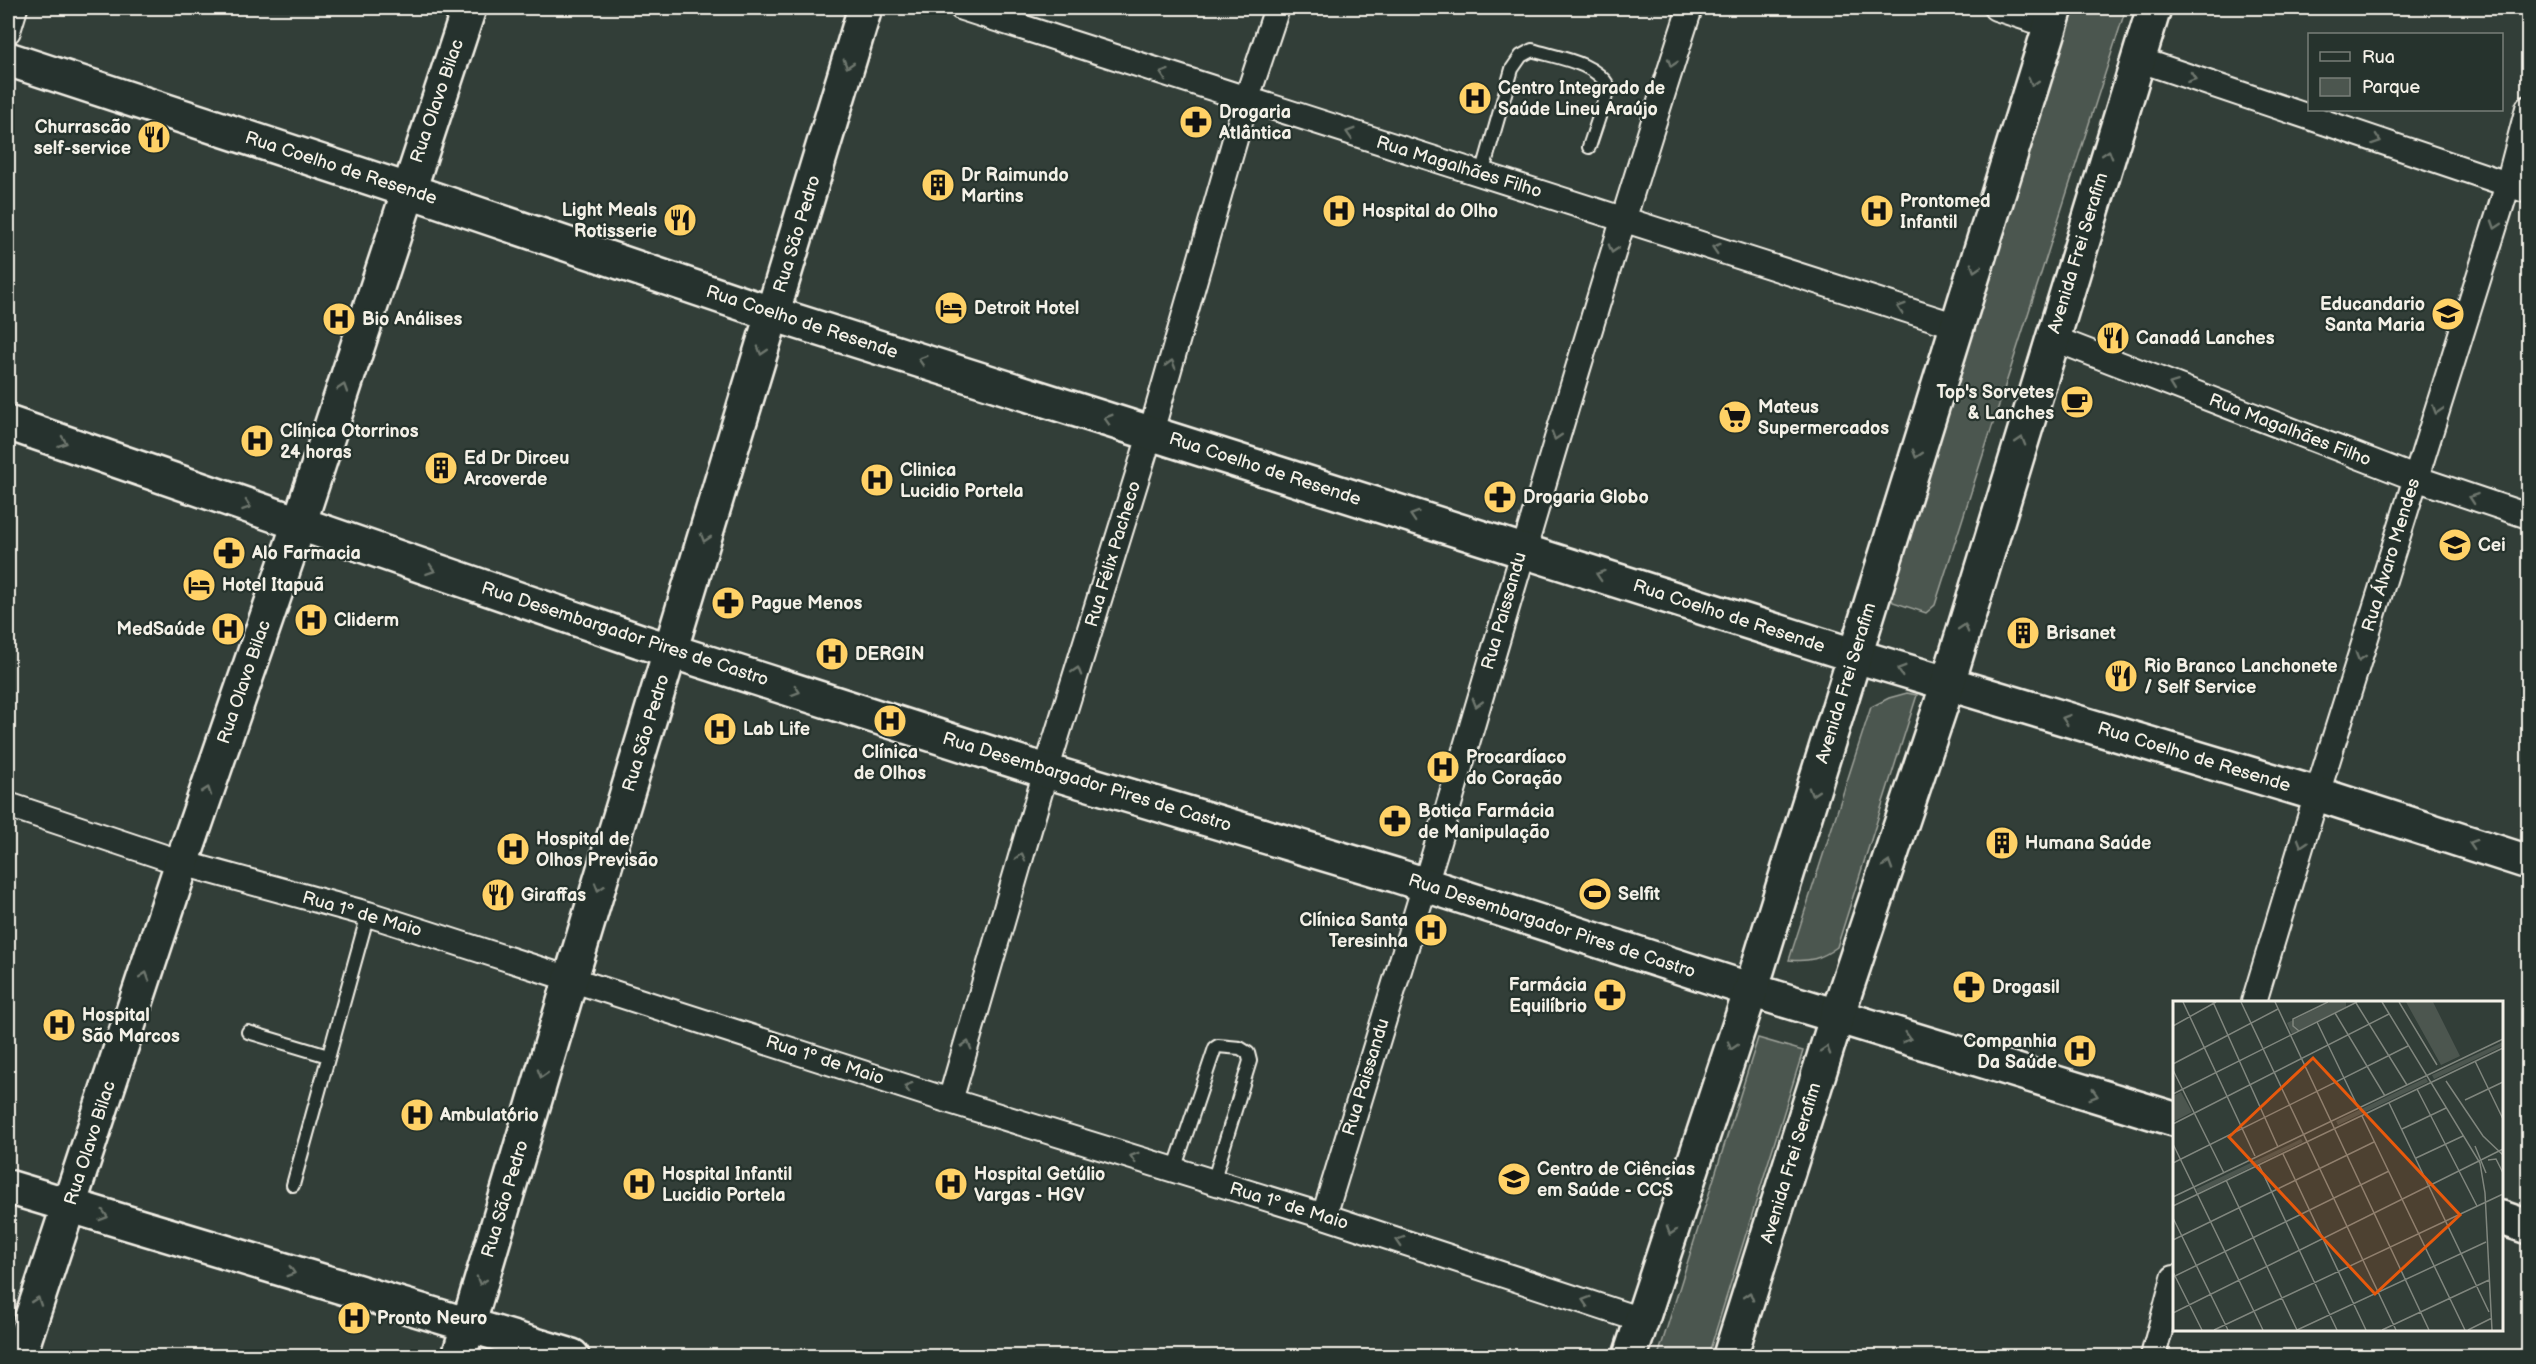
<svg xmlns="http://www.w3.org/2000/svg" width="2536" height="1364" font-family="'Balsamiq Sans',sans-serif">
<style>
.green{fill:#4c564f;stroke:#a0a49c;stroke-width:1.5}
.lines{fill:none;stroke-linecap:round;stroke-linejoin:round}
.lane-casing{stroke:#f4f1e8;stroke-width:16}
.street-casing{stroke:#f4f1e8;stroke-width:28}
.secondary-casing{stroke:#f4f1e8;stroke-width:38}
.primary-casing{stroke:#f4f1e8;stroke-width:38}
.lane{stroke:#26332d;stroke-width:12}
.street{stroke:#26332d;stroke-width:24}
.secondary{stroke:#26332d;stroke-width:33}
.primary{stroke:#26332d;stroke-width:33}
.oneway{stroke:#6e766e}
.labels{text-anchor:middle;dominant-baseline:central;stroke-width:4.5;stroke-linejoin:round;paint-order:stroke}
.poi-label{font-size:18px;font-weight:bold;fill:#f4f1e8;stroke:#26332d;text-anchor:start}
.street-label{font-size:18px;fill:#f4f1e8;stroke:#26332d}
.inset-road{fill:none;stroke:#80867e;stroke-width:1.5}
.view{fill:#e8590c;fill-opacity:0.15;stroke:#e8590c;stroke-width:3}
.inset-edge{fill:none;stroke:#f4f1e8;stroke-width:3}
</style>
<rect width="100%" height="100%" fill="#323e38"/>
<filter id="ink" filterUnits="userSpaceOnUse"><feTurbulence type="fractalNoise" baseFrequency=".0167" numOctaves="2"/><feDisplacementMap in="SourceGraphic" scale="12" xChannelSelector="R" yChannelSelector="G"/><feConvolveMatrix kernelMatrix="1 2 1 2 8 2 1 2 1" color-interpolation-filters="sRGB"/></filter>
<g filter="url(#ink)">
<path class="green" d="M 2073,8 L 2126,8 L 1935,605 L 1926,613 L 1893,602 L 1890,594 L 1892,585 Z
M 1907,693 L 1917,695 L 1837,947 C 1821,959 1809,962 1789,960 L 1871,707 L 1889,698 Z
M 1758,1038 L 1803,1051 L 1708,1356 L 1658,1356 Z"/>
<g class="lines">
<defs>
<path id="lane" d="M 1482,174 L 1512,69 L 1521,56 L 1532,50 C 1558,58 1595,62 1609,87 L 1589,147
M 248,1032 L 328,1056
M 1174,1170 L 1215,1048 L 1218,1046 L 1240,1048 L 1248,1053 L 1250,1061 L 1213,1182
M 293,1185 L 368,914"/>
<path id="street" d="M 962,8 C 1293,116 1626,218 1957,326
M 1996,8 L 2051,26
M 8,31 L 15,8
M 2137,59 L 2528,191
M 2052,338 L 2415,478 L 2528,516
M 8,805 L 182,863 L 368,914 L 950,1101 L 1324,1216 L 1641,1320
M 2254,1002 L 2317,794 L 2508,184 L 2528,108
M 950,1101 L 1046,771 L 1151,432 L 1246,101 L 1277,8
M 1324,1216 C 1361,1095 1399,974 1435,852 C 1518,570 1600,287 1690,8
M 2153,1356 L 2174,1278"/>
<path id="secondary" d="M 8,59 L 407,190 L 773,314 L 1856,656 L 2317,794 L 2528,862
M 8,423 L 640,641 L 1046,771 L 1395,875 L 1751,990 L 2174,1119
M 8,1187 L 572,1356
M 2502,1218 L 2528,1227
M 19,1356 L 182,863 L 299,524 L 469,8
M 459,1356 L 571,978 L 865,8"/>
<path id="primary" d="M 1630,1356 L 1751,990 L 2056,8
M 1730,1356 L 1837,1016 L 1942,702 L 2154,8"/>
</defs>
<use href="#lane" class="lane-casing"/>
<use href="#street" class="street-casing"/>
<use href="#secondary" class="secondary-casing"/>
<use href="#primary" class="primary-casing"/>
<use href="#lane" class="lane"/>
<use href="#street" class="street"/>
<use href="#secondary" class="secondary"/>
<use href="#primary" class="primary"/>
</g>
<defs><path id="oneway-chevron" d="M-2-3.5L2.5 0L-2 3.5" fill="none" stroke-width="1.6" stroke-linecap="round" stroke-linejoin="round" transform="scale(1.5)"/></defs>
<g class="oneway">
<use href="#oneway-chevron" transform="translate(1672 63) rotate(108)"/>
<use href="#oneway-chevron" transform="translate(848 64) rotate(107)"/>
<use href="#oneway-chevron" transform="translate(1164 74) rotate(-162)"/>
<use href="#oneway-chevron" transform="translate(2192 78) rotate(19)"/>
<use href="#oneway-chevron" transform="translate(2033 82) rotate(107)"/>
<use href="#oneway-chevron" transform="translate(1350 133) rotate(-163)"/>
<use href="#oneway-chevron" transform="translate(2377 140) rotate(19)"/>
<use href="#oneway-chevron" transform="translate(2108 154) rotate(-73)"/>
<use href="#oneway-chevron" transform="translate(2496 225) rotate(108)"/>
<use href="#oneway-chevron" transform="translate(1716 248) rotate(-162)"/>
<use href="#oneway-chevron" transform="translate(1613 249) rotate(107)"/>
<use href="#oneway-chevron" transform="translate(1975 268) rotate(107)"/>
<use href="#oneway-chevron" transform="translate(1901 308) rotate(-162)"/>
<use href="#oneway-chevron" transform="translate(762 351) rotate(107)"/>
<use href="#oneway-chevron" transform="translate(922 360) rotate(-163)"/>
<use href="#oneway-chevron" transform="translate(1171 364) rotate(-74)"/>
<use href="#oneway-chevron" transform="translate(2173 385) rotate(-159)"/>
<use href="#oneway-chevron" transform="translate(343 388) rotate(-72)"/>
<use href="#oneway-chevron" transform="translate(2437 410) rotate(108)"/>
<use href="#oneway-chevron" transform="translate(1108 419) rotate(-163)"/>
<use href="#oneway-chevron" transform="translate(1556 436) rotate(107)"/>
<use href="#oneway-chevron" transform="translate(2021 441) rotate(-73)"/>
<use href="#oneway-chevron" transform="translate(63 442) rotate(19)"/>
<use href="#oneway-chevron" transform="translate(1917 454) rotate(107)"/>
<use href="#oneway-chevron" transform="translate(2473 498) rotate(-161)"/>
<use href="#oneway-chevron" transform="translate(247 506) rotate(19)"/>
<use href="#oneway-chevron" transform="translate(1414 516) rotate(-162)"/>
<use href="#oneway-chevron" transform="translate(705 538) rotate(107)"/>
<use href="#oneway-chevron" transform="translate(431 570) rotate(19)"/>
<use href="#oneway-chevron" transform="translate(1600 575) rotate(-162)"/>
<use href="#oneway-chevron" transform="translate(1964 628) rotate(-73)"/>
<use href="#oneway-chevron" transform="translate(2360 657) rotate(107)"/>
<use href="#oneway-chevron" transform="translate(1901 670) rotate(-163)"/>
<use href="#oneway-chevron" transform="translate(1077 671) rotate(-73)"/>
<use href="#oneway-chevron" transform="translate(796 691) rotate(18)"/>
<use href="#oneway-chevron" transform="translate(1477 703) rotate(106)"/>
<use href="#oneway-chevron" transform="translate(2066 719) rotate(-163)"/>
<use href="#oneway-chevron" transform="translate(207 791) rotate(-71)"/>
<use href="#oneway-chevron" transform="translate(1813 792) rotate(107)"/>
<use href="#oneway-chevron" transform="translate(2302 843) rotate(107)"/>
<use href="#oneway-chevron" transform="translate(2473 844) rotate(-162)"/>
<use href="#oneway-chevron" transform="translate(1021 857) rotate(-74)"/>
<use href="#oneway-chevron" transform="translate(1888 865) rotate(-72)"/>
<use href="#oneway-chevron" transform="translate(599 887) rotate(107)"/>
<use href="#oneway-chevron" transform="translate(145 976) rotate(-72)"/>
<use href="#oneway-chevron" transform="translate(1907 1038) rotate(17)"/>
<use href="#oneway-chevron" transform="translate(967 1045) rotate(-74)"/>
<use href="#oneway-chevron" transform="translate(1732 1046) rotate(108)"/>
<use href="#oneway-chevron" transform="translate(1826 1050) rotate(-73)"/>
<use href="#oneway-chevron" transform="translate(542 1074) rotate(107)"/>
<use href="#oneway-chevron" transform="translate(908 1087) rotate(-162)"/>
<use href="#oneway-chevron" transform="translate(2094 1095) rotate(17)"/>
<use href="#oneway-chevron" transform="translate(1134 1157) rotate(-163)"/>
<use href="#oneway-chevron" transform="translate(104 1216) rotate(17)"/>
<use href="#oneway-chevron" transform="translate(1671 1231) rotate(108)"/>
<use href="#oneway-chevron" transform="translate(1400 1241) rotate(-162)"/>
<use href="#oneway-chevron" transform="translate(291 1272) rotate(17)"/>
<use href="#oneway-chevron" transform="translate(481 1281) rotate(107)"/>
<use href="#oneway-chevron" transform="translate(1749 1296) rotate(-73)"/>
<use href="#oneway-chevron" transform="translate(37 1301) rotate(-71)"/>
<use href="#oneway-chevron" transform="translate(1586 1301) rotate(-162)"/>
</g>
</g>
<defs>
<symbol id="hospital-disc" viewBox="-11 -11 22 22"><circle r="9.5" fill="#ffd166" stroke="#26332d"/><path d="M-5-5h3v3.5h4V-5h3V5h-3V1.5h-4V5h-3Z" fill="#111"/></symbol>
<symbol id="pharmacy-disc" viewBox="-11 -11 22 22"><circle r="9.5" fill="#ffd166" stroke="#26332d"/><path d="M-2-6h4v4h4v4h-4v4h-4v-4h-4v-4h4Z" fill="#111"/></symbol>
<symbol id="restaurant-disc" viewBox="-11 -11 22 22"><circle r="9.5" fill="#ffd166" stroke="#26332d"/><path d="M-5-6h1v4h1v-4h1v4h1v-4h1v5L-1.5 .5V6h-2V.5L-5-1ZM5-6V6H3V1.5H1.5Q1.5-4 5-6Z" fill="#111"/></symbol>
<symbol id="building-disc" viewBox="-11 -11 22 22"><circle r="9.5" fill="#ffd166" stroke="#26332d"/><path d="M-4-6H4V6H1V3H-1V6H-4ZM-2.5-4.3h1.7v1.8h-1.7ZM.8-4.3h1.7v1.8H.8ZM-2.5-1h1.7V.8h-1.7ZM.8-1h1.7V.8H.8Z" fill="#111"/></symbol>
<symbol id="hotel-disc" viewBox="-11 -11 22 22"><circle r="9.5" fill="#ffd166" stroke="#26332d"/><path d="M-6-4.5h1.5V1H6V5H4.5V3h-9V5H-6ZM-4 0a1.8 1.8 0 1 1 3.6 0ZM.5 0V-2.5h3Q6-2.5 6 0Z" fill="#111"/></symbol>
<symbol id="school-disc" viewBox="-11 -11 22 22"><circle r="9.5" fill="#ffd166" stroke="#26332d"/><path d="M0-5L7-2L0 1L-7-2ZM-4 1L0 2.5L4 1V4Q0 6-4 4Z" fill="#111"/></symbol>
<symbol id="cafe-disc" viewBox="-11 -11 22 22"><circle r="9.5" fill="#ffd166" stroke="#26332d"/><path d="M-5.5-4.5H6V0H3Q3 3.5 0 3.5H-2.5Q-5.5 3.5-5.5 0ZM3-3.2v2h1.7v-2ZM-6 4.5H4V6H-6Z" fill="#111"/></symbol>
<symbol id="supermarket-disc" viewBox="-11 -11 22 22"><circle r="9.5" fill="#ffd166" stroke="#26332d"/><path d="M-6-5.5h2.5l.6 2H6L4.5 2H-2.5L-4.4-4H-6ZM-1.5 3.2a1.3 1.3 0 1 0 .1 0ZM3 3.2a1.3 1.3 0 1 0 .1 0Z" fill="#111"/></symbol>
<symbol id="stadium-disc" viewBox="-11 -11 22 22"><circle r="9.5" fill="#ffd166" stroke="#26332d"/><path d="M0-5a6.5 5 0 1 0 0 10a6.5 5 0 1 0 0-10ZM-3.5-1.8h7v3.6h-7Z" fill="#111"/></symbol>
<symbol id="university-disc" viewBox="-11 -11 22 22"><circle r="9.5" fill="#ffd166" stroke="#26332d"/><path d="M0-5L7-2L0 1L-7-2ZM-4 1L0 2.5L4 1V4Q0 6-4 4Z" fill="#111"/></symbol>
</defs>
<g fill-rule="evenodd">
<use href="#hospital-disc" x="1456" y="79" width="38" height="38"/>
<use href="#pharmacy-disc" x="1177" y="103" width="38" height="38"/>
<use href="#restaurant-disc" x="135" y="118" width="38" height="38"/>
<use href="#building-disc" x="919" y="166" width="38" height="38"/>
<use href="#hospital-disc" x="1320" y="192" width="38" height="38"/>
<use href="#hospital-disc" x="1858" y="192" width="38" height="38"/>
<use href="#restaurant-disc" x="661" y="201" width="38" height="38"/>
<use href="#hotel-disc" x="932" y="289" width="38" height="38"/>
<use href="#school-disc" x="2429" y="295" width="38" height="38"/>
<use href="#hospital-disc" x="320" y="300" width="38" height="38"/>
<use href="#restaurant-disc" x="2094" y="319" width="38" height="38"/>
<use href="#cafe-disc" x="2058" y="383" width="38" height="38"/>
<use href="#supermarket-disc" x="1716" y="398" width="38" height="38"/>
<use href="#hospital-disc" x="238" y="422" width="38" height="38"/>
<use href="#building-disc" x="422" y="449" width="38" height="38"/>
<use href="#hospital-disc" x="858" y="461" width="38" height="38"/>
<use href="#pharmacy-disc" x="1481" y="478" width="38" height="38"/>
<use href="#school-disc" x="2436" y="526" width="38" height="38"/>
<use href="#pharmacy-disc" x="210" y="534" width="38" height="38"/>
<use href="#hotel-disc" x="180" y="566" width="38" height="38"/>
<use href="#pharmacy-disc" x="709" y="584" width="38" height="38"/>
<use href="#hospital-disc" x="292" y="601" width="38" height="38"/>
<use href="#hospital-disc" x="209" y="610" width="38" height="38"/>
<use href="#building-disc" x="2004" y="614" width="38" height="38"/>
<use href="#hospital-disc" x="813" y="635" width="38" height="38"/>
<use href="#restaurant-disc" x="2102" y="657" width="38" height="38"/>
<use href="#hospital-disc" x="871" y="702" width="38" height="38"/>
<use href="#hospital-disc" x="701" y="710" width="38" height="38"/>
<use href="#hospital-disc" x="1424" y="748" width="38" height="38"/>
<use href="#pharmacy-disc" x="1376" y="802" width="38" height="38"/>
<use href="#building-disc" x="1983" y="824" width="38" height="38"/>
<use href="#hospital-disc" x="494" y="830" width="38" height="38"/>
<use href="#stadium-disc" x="1576" y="875" width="38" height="38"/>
<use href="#restaurant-disc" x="479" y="876" width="38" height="38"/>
<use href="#hospital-disc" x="1412" y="911" width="38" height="38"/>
<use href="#pharmacy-disc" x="1950" y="968" width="38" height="38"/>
<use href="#pharmacy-disc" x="1591" y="976" width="38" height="38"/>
<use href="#hospital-disc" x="40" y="1006" width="38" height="38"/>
<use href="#hospital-disc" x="2061" y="1032" width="38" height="38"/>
<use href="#hospital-disc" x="398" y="1096" width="38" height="38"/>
<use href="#university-disc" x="1495" y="1160" width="38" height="38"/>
<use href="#hospital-disc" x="620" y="1165" width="38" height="38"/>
<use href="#hospital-disc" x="932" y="1165" width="38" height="38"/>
<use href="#hospital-disc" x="335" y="1299" width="38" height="38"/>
</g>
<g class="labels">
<g class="poi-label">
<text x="1498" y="88">Centro Integrado de<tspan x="1498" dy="21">Saúde Lineu Araújo</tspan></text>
<text x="1219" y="112">Drogaria<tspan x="1219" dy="21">Atlântica</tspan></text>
<text x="131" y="127" text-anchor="end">Churrascão<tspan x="131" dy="21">self-service</tspan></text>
<text x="961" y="175">Dr Raimundo<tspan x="961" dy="21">Martins</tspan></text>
<text x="1900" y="201">Prontomed<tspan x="1900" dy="21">Infantil</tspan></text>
<text x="657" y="210" text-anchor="end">Light Meals<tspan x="657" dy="21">Rotisserie</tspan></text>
<text x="1362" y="211">Hospital do Olho</text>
<text x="2425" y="304" text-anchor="end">Educandario<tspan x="2425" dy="21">Santa Maria</tspan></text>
<text x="974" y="308">Detroit Hotel</text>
<text x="362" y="319">Bio Análises</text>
<text x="2136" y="338">Canadá Lanches</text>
<text x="2054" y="392" text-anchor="end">Top's Sorvetes<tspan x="2054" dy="21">&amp; Lanches</tspan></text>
<text x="1758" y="407">Mateus<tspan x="1758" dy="21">Supermercados</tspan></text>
<text x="280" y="431">Clínica Otorrinos<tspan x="280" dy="21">24 horas</tspan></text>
<text x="464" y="458">Ed Dr Dirceu<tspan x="464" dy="21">Arcoverde</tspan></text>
<text x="900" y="470">Clinica<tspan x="900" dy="21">Lucidio Portela</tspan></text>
<text x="1523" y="497">Drogaria Globo</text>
<text x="2478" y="545">Cei</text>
<text x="252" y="553">Alo Farmacia</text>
<text x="222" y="585">Hotel Itapuã</text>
<text x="751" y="603">Pague Menos</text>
<text x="334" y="620">Cliderm</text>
<text x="205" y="629" text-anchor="end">MedSaúde</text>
<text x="2046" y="633">Brisanet</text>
<text x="855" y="654">DERGIN</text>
<text x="2144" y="666">Rio Branco Lanchonete<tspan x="2144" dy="21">/ Self Service</tspan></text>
<text x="743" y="729">Lab Life</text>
<text x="890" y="752" text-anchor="middle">Clínica<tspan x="890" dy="21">de Olhos</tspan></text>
<text x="1466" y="757">Procardíaco<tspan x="1466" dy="21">do Coração</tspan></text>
<text x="1418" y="811">Botica Farmácia<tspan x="1418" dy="21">de Manipulação</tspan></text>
<text x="536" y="839">Hospital de<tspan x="536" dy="21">Olhos Previsão</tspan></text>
<text x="2025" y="843">Humana Saúde</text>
<text x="1618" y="894">Selfit</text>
<text x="521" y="895">Giraffas</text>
<text x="1408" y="920" text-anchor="end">Clínica Santa<tspan x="1408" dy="21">Teresinha</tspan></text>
<text x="1587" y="985" text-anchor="end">Farmácia<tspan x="1587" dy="21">Equilíbrio</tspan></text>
<text x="1992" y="987">Drogasil</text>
<text x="82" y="1015">Hospital<tspan x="82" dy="21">São Marcos</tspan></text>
<text x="2057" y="1041" text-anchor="end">Companhia<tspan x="2057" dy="21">Da Saúde</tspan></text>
<text x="440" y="1115">Ambulatório</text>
<text x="1537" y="1169">Centro de Ciências<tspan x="1537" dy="21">em Saúde - CCS</tspan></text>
<text x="662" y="1174">Hospital Infantil<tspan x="662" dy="21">Lucidio Portela</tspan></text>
<text x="974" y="1174">Hospital Getúlio<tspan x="974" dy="21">Vargas - HGV</tspan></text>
<text x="377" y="1318">Pronto Neuro</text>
</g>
<g class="street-label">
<text transform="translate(437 101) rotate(-71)">Rua Olavo Bilac</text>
<text transform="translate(1459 167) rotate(17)">Rua Magalhães Filho</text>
<text transform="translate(341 168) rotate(18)">Rua Coelho de Resende</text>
<text transform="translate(797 234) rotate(-73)">Rua São Pedro</text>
<text transform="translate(2078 253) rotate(-73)">Avenida Frei Serafim</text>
<text transform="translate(802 322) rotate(18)">Rua Coelho de Resende</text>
<text transform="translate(2290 430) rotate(21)">Rua Magalhães Filho</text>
<text transform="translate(1265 469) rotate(18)">Rua Coelho de Resende</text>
<text transform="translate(1113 554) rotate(-73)">Rua Félix Pacheco</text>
<text transform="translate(2391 555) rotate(-73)">Rua Álvaro Mendes</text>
<text transform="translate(1504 611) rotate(-74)">Rua Paissandu</text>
<text transform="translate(1729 616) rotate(18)">Rua Coelho de Resende</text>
<text transform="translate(625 634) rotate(18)">Rua Desembargador Pires de Castro</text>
<text transform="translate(244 682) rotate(-71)">Rua Olavo Bilac</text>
<text transform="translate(1846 683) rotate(-73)">Avenida Frei Serafim</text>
<text transform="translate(646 733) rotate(-73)">Rua São Pedro</text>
<text transform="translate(2194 757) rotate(17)">Rua Coelho de Resende</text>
<text transform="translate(1087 782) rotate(17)">Rua Desembargador Pires de Castro</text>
<text transform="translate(362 914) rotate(16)">Rua 1º de Maio</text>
<text transform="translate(1552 926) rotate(18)">Rua Desembargador Pires de Castro</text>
<text transform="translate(825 1060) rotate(18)">Rua 1º de Maio</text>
<text transform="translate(1366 1077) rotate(-73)">Rua Paissandu</text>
<text transform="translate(90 1143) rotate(-72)">Rua Olavo Bilac</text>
<text transform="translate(1791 1163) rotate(-73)">Avenida Frei Serafim</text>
<text transform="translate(505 1199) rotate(-73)">Rua São Pedro</text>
<text transform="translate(1289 1206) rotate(17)">Rua 1º de Maio</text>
</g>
</g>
<g transform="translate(2173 1001)">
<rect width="330" height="330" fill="#323e38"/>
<path d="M 157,1 L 173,1 L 173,6 L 119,33 L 114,22 ZM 233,1 L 260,1 L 287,55 L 268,64 ZM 330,41 L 330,45 L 261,78 L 259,74 ZM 253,77 L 255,81 L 165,124 L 163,120 ZM 8,91 L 19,111 L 0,121 L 0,95 ZM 128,138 L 130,141 L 25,192 L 23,188 Z" fill="#4c564f"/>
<path class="inset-road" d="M 10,1 L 82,155M 40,1 L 105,146M 68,1 L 223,329M 102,1 L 256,329M 209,1 L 307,162 L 312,192 L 319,329M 226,1 L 264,64M 183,2 L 234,84M 162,12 L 212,95M 144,21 L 185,106M 0,25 L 43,1M 126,30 L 120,25 L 120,18 L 155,1M 302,60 L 330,118M 0,63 L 105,8M 0,69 L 51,172M 273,80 L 310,135 L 330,154M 244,88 L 304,205M 0,93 L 184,1M 292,99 L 330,81M 216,102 L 316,311M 189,115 L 292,329M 0,123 L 216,13M 229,128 L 273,107M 0,143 L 90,329M 302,145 L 313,172M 110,153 L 193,329M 243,157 L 290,135M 315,159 L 323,158 L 330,172M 0,162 L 235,45M 86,164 L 164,329M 53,179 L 124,329M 0,196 L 330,38M 0,205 L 330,47M 0,217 L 55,329M 0,239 L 201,141M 0,271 L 29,329M 0,276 L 216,170M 0,312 L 330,148M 41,329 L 330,193M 124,329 L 313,241M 209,329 L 316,279M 295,329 L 319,317"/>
<path class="view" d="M 140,57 L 287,214 L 202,293 L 56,136 Z"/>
<rect width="330" height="330" class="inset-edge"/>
</g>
<rect width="2536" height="1364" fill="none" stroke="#26332d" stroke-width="30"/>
<rect x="15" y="15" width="2506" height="1334" fill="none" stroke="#f4f1e8" stroke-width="2" filter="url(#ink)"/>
<rect x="2308" y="33" width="195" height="78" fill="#26332d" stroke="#787f78" stroke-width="1.5"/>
<rect x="2320" y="52" width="30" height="9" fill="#26332d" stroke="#787f78" stroke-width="1.5"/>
<text x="2362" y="63" font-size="18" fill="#f4f1e8">Rua</text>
<rect x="2320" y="78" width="30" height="18" fill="#4c564f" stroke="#787f78" stroke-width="1.5"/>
<text x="2362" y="93" font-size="18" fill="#f4f1e8">Parque</text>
</svg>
